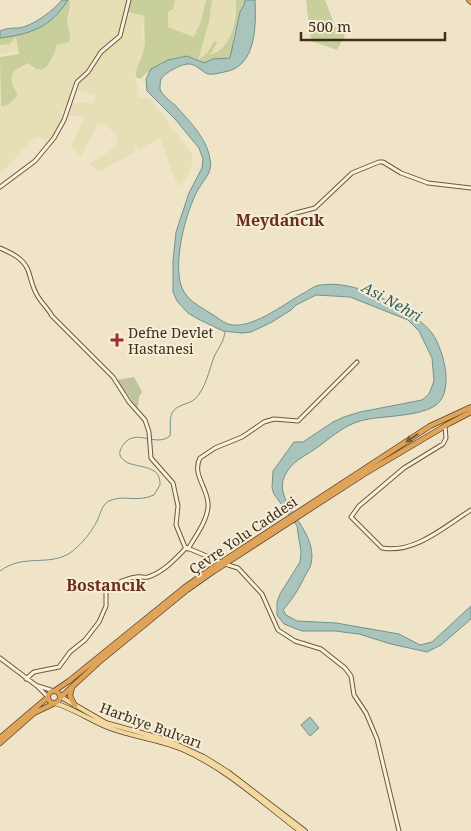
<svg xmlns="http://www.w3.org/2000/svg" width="471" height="831" font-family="'Noto Serif',serif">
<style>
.farmland{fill:#e6deb5}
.green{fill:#c9cf9b}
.cemetery{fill:#bfc49a}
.water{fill:#a9c4bc;stroke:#6f938a}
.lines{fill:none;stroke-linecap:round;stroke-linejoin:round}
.stream{stroke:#6f938a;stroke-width:1}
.secondary-casing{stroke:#6f573f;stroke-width:5}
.primary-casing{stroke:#5b4430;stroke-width:5.5}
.highway-casing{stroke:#5b4430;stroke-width:6}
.secondary{stroke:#faf1dc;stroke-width:3}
.primary{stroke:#f3d9a0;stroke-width:4}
.highway{stroke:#e0a458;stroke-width:4.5}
.oneway{fill:#7e5d36}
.poi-dot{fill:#9e2a2b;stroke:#f7eed8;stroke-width:2}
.labels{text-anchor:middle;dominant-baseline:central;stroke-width:4;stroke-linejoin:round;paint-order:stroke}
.poi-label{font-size:14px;fill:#3d2e20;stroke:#f7eed8;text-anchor:start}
.street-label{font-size:14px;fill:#3d2e20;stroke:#f7eed8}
.water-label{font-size:15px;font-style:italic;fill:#2f5d5a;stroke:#f7eed8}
.quarter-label{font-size:16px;font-weight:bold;fill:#6b2e1e;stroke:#f7eed8}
</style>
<rect width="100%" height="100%" fill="#f0e4c8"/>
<path class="farmland" d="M 70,0 L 128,0 L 121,34 L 110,43 L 78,79 L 65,111 L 62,110 L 60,114 L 64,116 L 60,124 L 49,141 L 38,137 L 33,139 L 0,174 L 0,106 L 18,95 L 13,89 L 12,73 L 28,63 L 33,69 L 36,69 L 46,67 L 51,63 L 57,45 L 70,29 L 68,25 L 71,6 Z
M 175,0 L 206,0 L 201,21 L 194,37 L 168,27 L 168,12 L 172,10 Z
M 212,0 L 236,0 L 232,32 L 227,43 L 220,49 L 210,55 L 217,43 L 214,41 L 205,55 L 197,60 L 208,27 Z
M 128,12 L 146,15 L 143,28 L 144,51 L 136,69 L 135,81 L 138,85 L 137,94 L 140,98 L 146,97 L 150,99 L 168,122 L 171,130 L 177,134 L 193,156 L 192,163 L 187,177 L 178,187 L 160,138 L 140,149 L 137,146 L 134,148 L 136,152 L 98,172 L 90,164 L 117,146 L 116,133 L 104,125 L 98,124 L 81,156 L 71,147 L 84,118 L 81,116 L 67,116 L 72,103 L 90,102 L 92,104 L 96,98 L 96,95 L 76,91 L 77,86 L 89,73 L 103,52 L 123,35 Z
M 16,36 L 19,52 L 9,52 L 0,55 L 0,45 L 9,44 Z"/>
<path class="green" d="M 68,0 L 70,1 C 71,8 66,20 68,26 C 70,34 71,32 69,42 L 57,45 C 52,60 45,80 28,63 L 14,71 C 9,78 13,88 18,95 L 8,105 L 1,106 L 0,57 L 19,54 L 16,37 L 9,44 L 0,45 L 0,38 C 31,34 50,28 68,0 Z
M 131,0 L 175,0 L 173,9 L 168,12 L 168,27 L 194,37 L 201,21 L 206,0 L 212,0 L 209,22 L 198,60 L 207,53 L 214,41 L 216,41 L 217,43 L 210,55 C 233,47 236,22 236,0 L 245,0 L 234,35 L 231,57 L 221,60 L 213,59 L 204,63 L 185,56 L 168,60 L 155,66 L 140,79 L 136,77 C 135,65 142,61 144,49 C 146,38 143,27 145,16 L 128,12 Z
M 306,0 L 325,0 L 335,26 L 345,35 L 337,50 L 311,41 Z"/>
<path class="cemetery" d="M 134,377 L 142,392 L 139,397 L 138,409 L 117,380 Z"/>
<path class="water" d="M 62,0 L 68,0 C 50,28 31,34 0,38 L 0,31 C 7,28 12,28 19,28 C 33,26 54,10 62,0 Z
M 245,0 L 255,0 C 256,25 257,67 224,72 C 219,73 213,75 208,74 C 202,72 196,64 189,64 C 183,63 164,73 161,79 C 160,81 160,87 160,89 C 162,95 170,101 175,105 C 188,120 207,138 210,159 C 213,172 205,178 199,188 C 186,210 172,263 182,288 C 187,300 199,306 210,313 C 216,316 222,322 228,324 C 250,331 284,304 302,294 C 309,291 312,286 321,285 C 348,281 374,294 398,306 C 410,313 423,322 432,333 C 444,350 456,395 433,407 C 417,416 387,416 369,419 C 348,422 334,435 318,447 C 307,455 296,459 288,470 C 265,501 320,527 311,564 C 310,569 306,573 304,578 C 297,592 293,598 283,610 L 286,615 L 297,621 L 336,623 L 399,634 L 420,645 L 432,642 L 471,606 L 471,619 L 441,645 L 427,652 L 391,644 L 359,634 L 335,631 L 302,631 L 284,624 L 277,615 L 277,602 L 280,594 L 300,562 L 301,552 L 297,526 L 274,494 L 272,488 L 273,471 L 294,442 L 303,442 L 333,422 L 344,417 L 360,412 L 422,400 L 429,394 L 434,381 L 432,358 L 419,331 L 408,320 L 350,297 L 316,295 L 296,305 L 291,310 L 272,322 L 251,332 L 242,333 L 223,331 L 198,319 L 188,313 L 177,301 L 173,292 L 173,261 L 176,232 L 189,193 L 202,168 L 203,159 L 199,148 L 175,119 L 147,91 L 146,79 L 151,69 L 168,60 L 187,56 L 204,63 L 213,59 L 230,58 L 240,12 L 244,5 Z
M 310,717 L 319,728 L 310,736 L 301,725 Z"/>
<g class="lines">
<path class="stream" d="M 0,571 C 24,553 48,567 70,553 C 81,545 91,533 97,521 C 101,514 101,505 109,501 C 124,494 136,503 154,495 L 160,485 C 161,466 142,468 128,463 C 125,461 121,459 120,455 C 119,452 121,448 123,445 C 136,427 155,448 170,436 C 171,428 169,420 172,413 C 177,404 188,405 195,399 C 206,388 209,370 214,357 C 218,348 224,342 225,332"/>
<defs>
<path id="secondary" d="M 0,187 L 35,161 L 54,138 L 64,120 L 77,82 L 88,72 L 101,52 L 120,36 L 129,0
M 278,221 L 292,214 L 315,208 L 352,173 L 379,162 L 383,162 L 401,173 L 428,183 L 471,188
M 0,248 C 11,253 23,258 28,270 C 31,278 32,286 36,293 C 40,302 48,308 52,316 L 113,377 L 129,402 L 145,420 L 149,432 L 151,458 L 173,483 L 178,506 L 176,525 L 185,547 L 228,565 L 238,568 L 262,594 L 278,630 L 295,641 L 321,649 L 345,668 L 351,676 L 354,695 L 366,713 L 377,739 L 399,831
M 445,426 L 446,438 L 443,444 L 404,468 L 359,506 L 351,517 L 382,548 C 415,554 445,526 471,510
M 188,549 C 195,537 207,521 208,507 C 210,490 191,475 200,458 L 215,448 L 242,437 L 264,422 L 274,419 L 298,421 L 357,362
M 0,658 L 37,686 L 48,697
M 26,679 L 34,672 L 59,667 L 70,652 L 85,640 L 99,622 L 106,606 L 106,588 C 116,584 126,578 136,577 C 141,576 144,578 148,577 C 164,572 175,559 186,548
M 38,686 L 54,691"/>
<path id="primary" d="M 61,697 L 106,723 L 167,740 L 204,757 L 228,772 L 305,831
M 55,703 C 74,709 90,720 107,727 C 132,737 159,739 184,750 C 227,769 263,803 300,831"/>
<path id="highway" d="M 469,0 L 471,2
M 72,687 L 70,696 L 75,706
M48 697a6 6 0 1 1 12 0a6 6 0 1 1-12 0Z
M 54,691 L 69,681 L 185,587 L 211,569 L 430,426 L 471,407
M 61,697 L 99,662 L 187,590 L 214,571 L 364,474 L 450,423 L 471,412
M 0,738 L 48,697
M 0,743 L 34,713 L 55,703"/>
</defs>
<use href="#secondary" class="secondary-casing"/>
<use href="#primary" class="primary-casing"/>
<use href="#highway" class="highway-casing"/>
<use href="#secondary" class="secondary"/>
<use href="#primary" class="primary"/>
<use href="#highway" class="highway"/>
</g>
<defs><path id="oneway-solid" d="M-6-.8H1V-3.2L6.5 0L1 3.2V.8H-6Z" transform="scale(1.25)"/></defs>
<use class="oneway" href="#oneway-solid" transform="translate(412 438) rotate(147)"/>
<path class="poi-dot" d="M114.5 332.5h5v5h5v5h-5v5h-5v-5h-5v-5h5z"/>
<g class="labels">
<g class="poi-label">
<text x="128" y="332">Defne Devlet<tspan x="128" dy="16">Hastanesi</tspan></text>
</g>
<g class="street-label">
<text transform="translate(243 535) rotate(-34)">Çevre Yolu Caddesi</text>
<text transform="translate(151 725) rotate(20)">Harbiye Bulvarı</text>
</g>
<g class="water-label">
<text transform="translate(392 301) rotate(29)">Asi Nehri</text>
</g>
<g class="quarter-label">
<text x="280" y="220">Meydancık</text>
<text x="106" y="585">Bostancık</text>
</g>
</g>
<path d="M301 32v8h144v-8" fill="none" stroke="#3d2e20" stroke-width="2.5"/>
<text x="308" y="32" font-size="15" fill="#3d2e20" stroke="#f7eed8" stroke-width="4" paint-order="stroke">500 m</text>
</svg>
